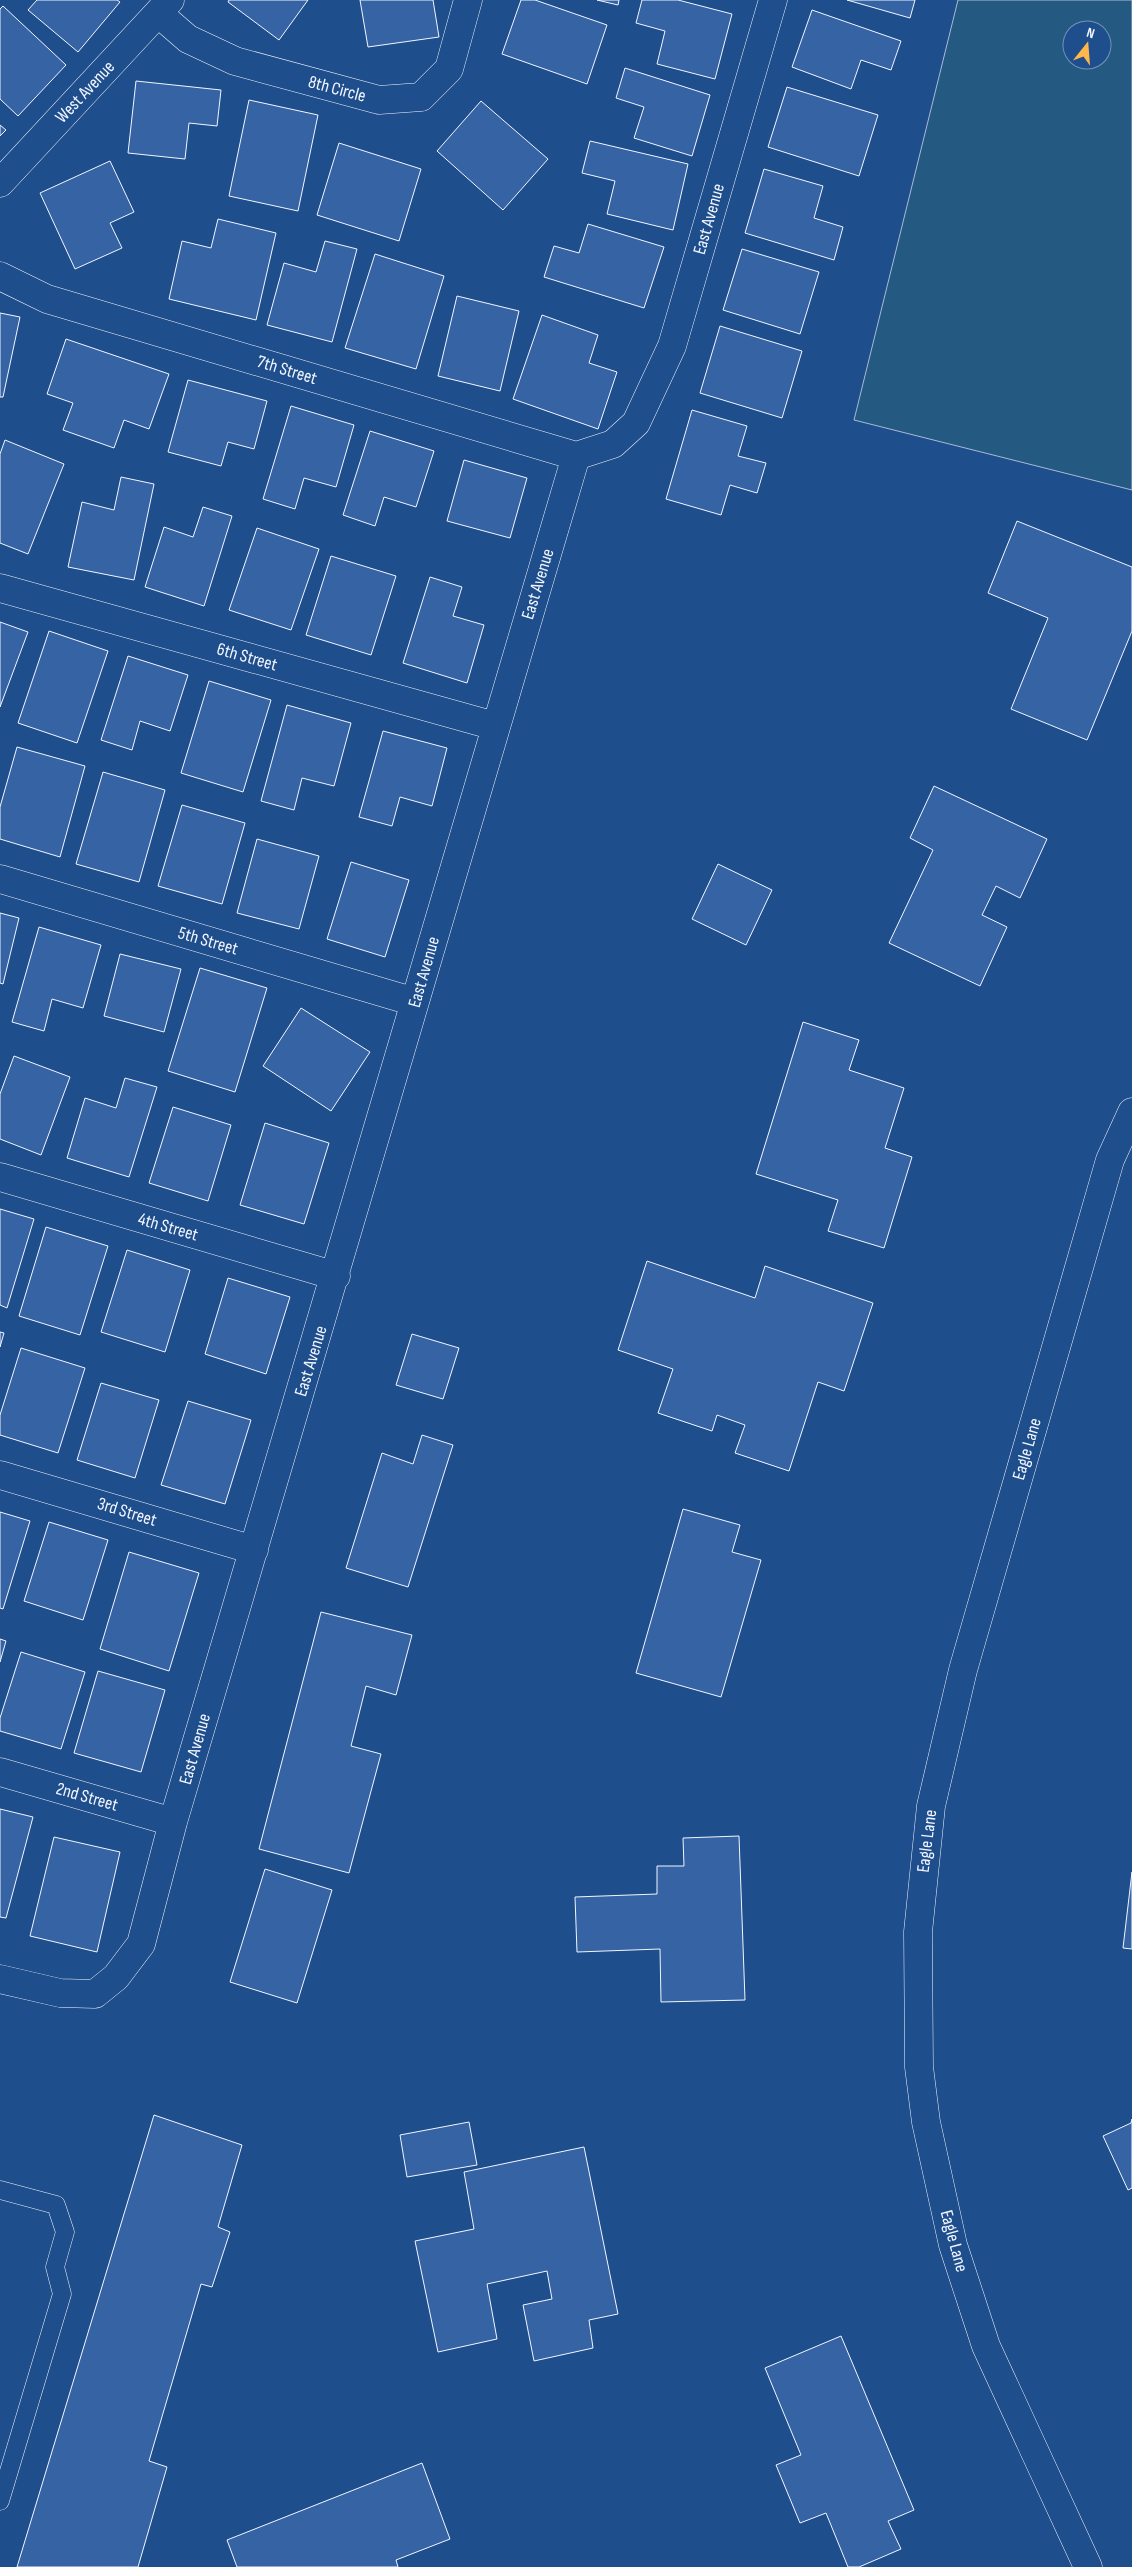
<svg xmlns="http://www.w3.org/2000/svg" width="1132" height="2567" font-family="'Sofia Sans Condensed',sans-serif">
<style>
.green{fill:#245a82;stroke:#a8bbd7;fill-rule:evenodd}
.building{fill:#3563a3;stroke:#f2f6ff}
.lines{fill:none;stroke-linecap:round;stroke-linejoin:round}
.lane-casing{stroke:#f2f6ff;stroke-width:19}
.street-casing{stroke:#f2f6ff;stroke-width:29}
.lane{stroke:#1f4e8c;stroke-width:18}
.street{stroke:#1f4e8c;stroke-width:28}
.labels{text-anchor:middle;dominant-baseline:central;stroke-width:4;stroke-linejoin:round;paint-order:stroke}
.street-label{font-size:18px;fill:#f2f6ff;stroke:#1f4e8c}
</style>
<rect width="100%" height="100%" fill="#1f4e8c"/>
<path class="green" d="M 958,0 L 1132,0 L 1132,490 L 854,420 ZM 1072,30 L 1102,30 L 1102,60 L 1072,60 Z"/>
<path class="building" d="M 37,0 L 117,0 L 120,2 L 78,52 L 28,10 Z
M 229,0 L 308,0 L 279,40 L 228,2 Z
M 360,0 L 433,0 L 439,37 L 368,47 Z
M 521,0 L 535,0 L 607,25 L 587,84 L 502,54 Z
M 597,0 L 619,0 L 618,5 Z
M 642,0 L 678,0 L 732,14 L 715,79 L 657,64 L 665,31 L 636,23 Z
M 847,0 L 915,0 L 910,18 Z
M 3,6 L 66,65 L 18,116 L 0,99 L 0,9 Z
M 812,10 L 901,41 L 891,70 L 861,60 L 851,89 L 792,67 Z
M 625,68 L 710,95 L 692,156 L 634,138 L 644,107 L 616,98 Z
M 136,81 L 221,90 L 217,126 L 189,123 L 185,159 L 128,153 Z
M 787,87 L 878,115 L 859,176 L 768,147 Z
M 249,100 L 318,115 L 298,211 L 229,196 Z
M 481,101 L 548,159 L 503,210 L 437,151 Z
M 0,125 L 6,130 L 0,136 Z
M 590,141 L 688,164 L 673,230 L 607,214 L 615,181 L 582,173 Z
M 339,143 L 421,169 L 399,241 L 317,215 Z
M 110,161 L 134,212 L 110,223 L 122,248 L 75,269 L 40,193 Z
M 764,169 L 823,186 L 814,218 L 843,227 L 834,260 L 745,233 Z
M 218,219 L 276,233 L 256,320 L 169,299 L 182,241 L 211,248 Z
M 588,224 L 664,247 L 644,308 L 544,277 L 554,246 L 579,253 Z
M 325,241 L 357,249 L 332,342 L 267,325 L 284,263 L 316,272 Z
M 742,249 L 819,272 L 800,334 L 723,310 Z
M 375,254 L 444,276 L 416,369 L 345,348 Z
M 457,296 L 519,311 L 500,391 L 438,376 Z
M 0,313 L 20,317 L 3,397 L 0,397 Z
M 542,315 L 598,335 L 589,363 L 617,372 L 598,429 L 513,399 Z
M 720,326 L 802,351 L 782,418 L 700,393 Z
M 66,339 L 169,374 L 149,429 L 124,420 L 114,448 L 63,430 L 73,403 L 47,394 Z
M 188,380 L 267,401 L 254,449 L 228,442 L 221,466 L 168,452 Z
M 291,406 L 354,425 L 336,487 L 304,478 L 295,509 L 263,499 Z
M 692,410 L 747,426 L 738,456 L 766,463 L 757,493 L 730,485 L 721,515 L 666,499 Z
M 370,431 L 434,451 L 416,507 L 384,497 L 375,526 L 343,515 Z
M 5,440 L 64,464 L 28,554 L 0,543 L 0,454 Z
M 464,460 L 527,478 L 510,538 L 447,521 Z
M 121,477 L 154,484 L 134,580 L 68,567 L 82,502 L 114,510 Z
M 203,507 L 232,516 L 204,606 L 145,587 L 164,527 L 193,537 Z
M 1017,521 L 1132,567 L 1132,631 L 1087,740 L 1011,709 L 1048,618 L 988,593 Z
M 257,528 L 319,549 L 291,630 L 229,610 Z
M 331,556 L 396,576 L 371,655 L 306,635 Z
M 430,577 L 462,587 L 453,616 L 484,625 L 467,683 L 403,663 Z
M 0,622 L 28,632 L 0,707 Z
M 49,631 L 108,651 L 77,743 L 18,723 Z
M 128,656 L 188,675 L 170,731 L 140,721 L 132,750 L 101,740 Z
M 209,681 L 271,700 L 243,792 L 181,773 Z
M 287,705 L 351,723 L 334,786 L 302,778 L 294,810 L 261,801 Z
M 383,731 L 447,748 L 432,806 L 400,797 L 392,826 L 359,817 Z
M 17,747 L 85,766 L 60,857 L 0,839 L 0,807 Z
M 103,772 L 165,790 L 139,882 L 76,864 Z
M 934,786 L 1047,839 L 1020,898 L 996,886 L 982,915 L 1007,927 L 980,986 L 889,943 L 933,850 L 910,838 Z
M 182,805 L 245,823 L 222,904 L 158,886 Z
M 257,839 L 319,856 L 299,929 L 237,913 Z
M 351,862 L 409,880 L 385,957 L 327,939 Z
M 718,864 L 772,890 L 746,945 L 692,919 Z
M 0,913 L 19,918 L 3,984 L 0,983 Z
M 39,927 L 101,945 L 83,1008 L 52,999 L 44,1031 L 12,1022 Z
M 120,954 L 181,969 L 164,1032 L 104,1016 Z
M 200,968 L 267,988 L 235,1092 L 168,1071 Z
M 301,1008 L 370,1052 L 331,1111 L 263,1066 Z
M 803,1022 L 859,1040 L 849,1070 L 904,1088 L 885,1148 L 912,1157 L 884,1248 L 828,1231 L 838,1200 L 756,1174 Z
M 14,1056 L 70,1077 L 41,1155 L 0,1139 L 0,1094 Z
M 125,1078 L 157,1087 L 129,1177 L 67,1158 L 85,1098 L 116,1108 Z
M 173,1107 L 231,1125 L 208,1201 L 149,1183 Z
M 265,1123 L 329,1143 L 304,1224 L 240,1205 Z
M 0,1209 L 34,1219 L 7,1308 L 0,1305 Z
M 46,1227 L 108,1246 L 80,1335 L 19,1316 Z
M 127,1250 L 190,1270 L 165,1352 L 101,1332 Z
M 647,1261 L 755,1298 L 765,1266 L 873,1303 L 844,1391 L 818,1382 L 789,1471 L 735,1453 L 745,1425 L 717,1415 L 712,1431 L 658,1413 L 673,1369 L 618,1350 Z
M 228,1278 L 290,1297 L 266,1374 L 205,1354 Z
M 0,1332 L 4,1333 L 0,1347 Z
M 412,1334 L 459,1348 L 443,1399 L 396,1385 Z
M 21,1348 L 85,1368 L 58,1453 L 0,1435 L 0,1415 Z
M 101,1383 L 159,1400 L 135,1478 L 77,1460 Z
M 188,1401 L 251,1420 L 225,1504 L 161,1485 Z
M 422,1435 L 453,1445 L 408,1587 L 346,1568 L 382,1453 L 413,1464 Z
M 683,1509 L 740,1525 L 732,1552 L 761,1560 L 721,1697 L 636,1673 Z
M 0,1512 L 30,1521 L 3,1609 L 0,1608 Z
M 49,1522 L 108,1540 L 83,1620 L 24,1601 Z
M 129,1552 L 199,1573 L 169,1671 L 100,1649 Z
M 321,1612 L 412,1635 L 396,1695 L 366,1686 L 351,1746 L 381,1754 L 349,1873 L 259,1849 Z
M 0,1639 L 6,1641 L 0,1662 Z
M 21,1652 L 85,1672 L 61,1749 L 0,1731 L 0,1718 Z
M 98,1671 L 165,1690 L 141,1772 L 74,1753 Z
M 0,1809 L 33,1817 L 6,1918 L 0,1917 Z
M 739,1836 L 745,2000 L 661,2002 L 660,1949 L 577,1952 L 575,1897 L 657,1894 L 657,1866 L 684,1866 L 683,1838 Z
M 54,1837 L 120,1852 L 97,1952 L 30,1936 Z
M 265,1869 L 332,1890 L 297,2003 L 230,1982 Z
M 1132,1872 L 1132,1949 L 1123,1948 Z
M 154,2115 L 242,2145 L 218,2227 L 230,2232 L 212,2287 L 201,2284 L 149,2461 L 167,2467 L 138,2567 L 17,2567 Z
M 1132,2119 L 1132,2188 L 1128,2190 L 1103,2136 L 1131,2123 Z
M 469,2122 L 477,2165 L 407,2177 L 400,2135 Z
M 584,2147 L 618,2314 L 589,2320 L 593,2348 L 534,2361 L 523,2305 L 552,2299 L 547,2271 L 487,2284 L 497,2339 L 438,2352 L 415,2241 L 474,2229 L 464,2172 Z
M 841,2336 L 914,2510 L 888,2521 L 901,2549 L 859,2567 L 848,2567 L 826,2513 L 800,2523 L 776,2465 L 801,2455 L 765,2368 Z
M 422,2463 L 450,2539 L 396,2560 L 398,2567 L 237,2567 L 227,2540 Z"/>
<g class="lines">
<defs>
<path id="lane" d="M 0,2190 L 56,2205 L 65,2232 L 55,2267 L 62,2294 L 0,2501"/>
<path id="street" d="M 158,13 L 188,39 L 235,61 L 379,100 L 421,97 L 449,69 L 468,0
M 0,183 L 170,0
M 0,276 L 47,299 L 576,456
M 576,456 L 613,444 L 636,423 L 672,346 L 773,0
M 0,588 L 495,726
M 0,879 L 415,1002
M 0,1177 L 336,1276
M 0,1475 L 254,1550
M 0,1772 L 173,1822
M 0,1979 L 60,1993 L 95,1994 L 116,1977 L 141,1944 L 173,1822 L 576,456
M 1088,2567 L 986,2346 L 953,2245 L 926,2122 L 919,2067 L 918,1932 L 931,1806 L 963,1670 L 1110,1160 L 1132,1112"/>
</defs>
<use href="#lane" class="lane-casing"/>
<use href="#street" class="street-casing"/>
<use href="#lane" class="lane"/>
<use href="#street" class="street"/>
</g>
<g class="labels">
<g class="street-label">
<text transform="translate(337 89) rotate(15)">8th Circle</text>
<text transform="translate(85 92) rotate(-47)">West Avenue</text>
<text transform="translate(709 219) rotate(-74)">East Avenue</text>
<text transform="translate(287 370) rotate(17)">7th Street</text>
<text transform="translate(538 584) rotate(-73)">East Avenue</text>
<text transform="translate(247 657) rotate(16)">6th Street</text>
<text transform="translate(208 941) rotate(16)">5th Street</text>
<text transform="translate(424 972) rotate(-74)">East Avenue</text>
<text transform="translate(168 1227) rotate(16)">4th Street</text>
<text transform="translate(311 1361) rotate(-73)">East Avenue</text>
<text transform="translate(1027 1449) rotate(-74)">Eagle Lane</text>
<text transform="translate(127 1512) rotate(17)">3rd Street</text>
<text transform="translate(195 1749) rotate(-74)">East Avenue</text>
<text transform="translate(87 1797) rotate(16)">2nd Street</text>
<text transform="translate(927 1841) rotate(-83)">Eagle Lane</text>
<text transform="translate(954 2241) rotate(75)">Eagle Lane</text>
</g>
</g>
<g transform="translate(1087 45) rotate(17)"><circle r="24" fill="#1f4e8c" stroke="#7391ba"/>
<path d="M0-4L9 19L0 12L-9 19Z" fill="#ffb74d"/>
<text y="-8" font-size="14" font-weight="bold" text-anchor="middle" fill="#f2f6ff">N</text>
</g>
</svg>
